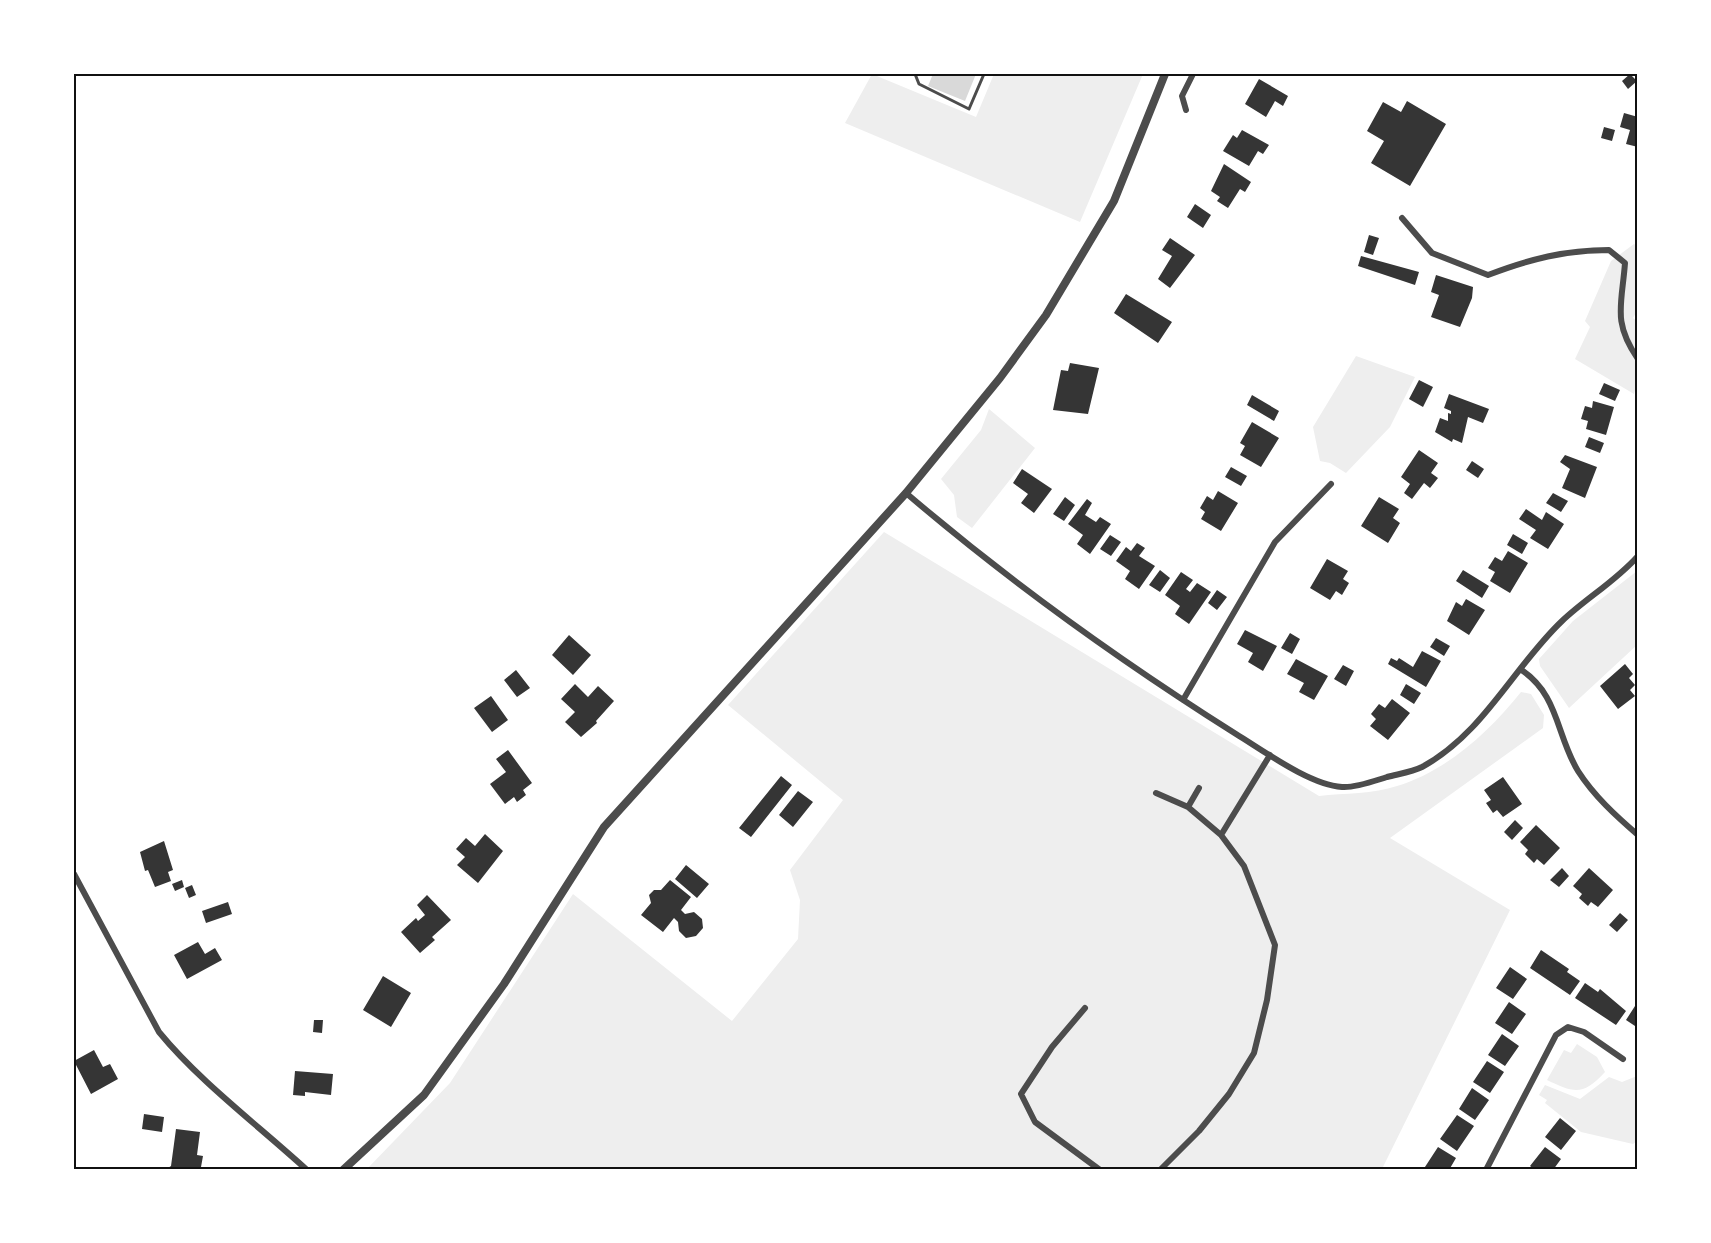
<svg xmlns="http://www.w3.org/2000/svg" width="1711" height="1243" font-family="Rubik,sans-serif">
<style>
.green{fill:#eee}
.water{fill:#d9d9d9}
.building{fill:#353535}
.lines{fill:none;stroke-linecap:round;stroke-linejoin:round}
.service{stroke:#4c4c4c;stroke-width:3}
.minor{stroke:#4c4c4c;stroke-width:6}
.tertiary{stroke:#4c4c4c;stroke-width:8}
.neatline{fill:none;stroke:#111;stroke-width:2}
</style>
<rect width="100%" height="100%" fill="#fff"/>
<path class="green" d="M 872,74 L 976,117 L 994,74 L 1143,74 L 1080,222 L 845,123 Z
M 1634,244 L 1638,247 L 1637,311 L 1633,318 L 1638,322 L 1638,378 L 1634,394 L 1575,359 L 1590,327 L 1585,321 L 1611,261 Z
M 1356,356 L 1415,377 L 1390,427 L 1346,473 L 1330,463 L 1320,461 L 1313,427 Z
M 989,409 L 1035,448 L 972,528 L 957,517 L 954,495 L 941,479 L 981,430 Z
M 884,532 L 1319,796 C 1344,793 1374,794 1397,786 C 1447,771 1490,731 1521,692 L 1531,694 L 1544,715 L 1543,728 L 1390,838 L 1510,910 L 1382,1169 L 366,1170 L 450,1083 L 573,894 L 732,1021 L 798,939 L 800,900 L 790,870 L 843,800 L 728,705 Z
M 1637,571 L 1637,645 L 1569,708 L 1540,666 L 1539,659 L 1573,621 Z
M 1577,1044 L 1597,1057 L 1605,1072 C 1583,1096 1574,1093 1547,1080 L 1564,1050 L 1571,1053 Z
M 1637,1076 L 1637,1141 L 1633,1144 L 1581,1132 L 1545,1103 L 1547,1100 L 1539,1095 L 1545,1085 L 1580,1099 L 1609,1077 L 1622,1082 Z"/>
<path class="water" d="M 933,74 L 976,74 L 965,101 L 928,86 Z"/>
<path class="building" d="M 1630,74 L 1637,81 L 1628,89 L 1622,81 Z
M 1259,79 L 1288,96 L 1283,106 L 1275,101 L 1266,117 L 1245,104 Z
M 1407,101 L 1446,124 L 1410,186 L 1371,163 L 1384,141 L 1367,131 L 1383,102 L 1401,112 Z
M 1624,113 L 1638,117 L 1638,147 L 1626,144 L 1630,130 L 1620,127 Z
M 1604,127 L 1615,130 L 1612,141 L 1601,138 Z
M 1242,130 L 1269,145 L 1263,154 L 1258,151 L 1249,166 L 1223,151 L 1233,135 L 1237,138 Z
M 1224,164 L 1251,182 L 1245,192 L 1240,189 L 1228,208 L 1217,201 L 1220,197 L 1211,191 Z
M 1195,204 L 1211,215 L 1203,228 L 1187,217 Z
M 1369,235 L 1379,238 L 1373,255 L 1364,252 Z
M 1170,238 L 1195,255 L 1170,288 L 1158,279 L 1172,256 L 1162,250 Z
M 1361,256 L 1419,272 L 1415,285 L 1358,266 Z
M 1436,275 L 1473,287 L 1472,298 L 1460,327 L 1431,317 L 1439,295 L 1431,292 Z
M 1126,294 L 1172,322 L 1158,343 L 1114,313 Z
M 1070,363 L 1099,368 L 1088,414 L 1053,410 L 1061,370 L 1068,371 Z
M 1419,380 L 1433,387 L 1423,407 L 1409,399 Z
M 1604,383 L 1620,390 L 1615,401 L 1599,394 Z
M 1449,394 L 1489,409 L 1483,423 L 1468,417 L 1462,443 L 1453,439 L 1452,442 L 1435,432 L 1440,418 L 1448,421 L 1448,413 L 1451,414 L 1451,411 L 1444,408 Z
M 1252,395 L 1279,411 L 1274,421 L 1247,405 Z
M 1593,401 L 1614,407 L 1606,435 L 1586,429 L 1588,421 L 1581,419 L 1585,406 L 1592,408 Z
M 1252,422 L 1279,438 L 1261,467 L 1240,455 L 1245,446 L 1240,443 Z
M 1589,437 L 1604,443 L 1600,453 L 1585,447 Z
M 1419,450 L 1438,463 L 1431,473 L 1438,478 L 1430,488 L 1424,483 L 1412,499 L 1404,493 L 1410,484 L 1401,477 Z
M 1565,455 L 1597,467 L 1585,498 L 1562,488 L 1570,469 L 1560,462 Z
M 1472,461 L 1484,469 L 1478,478 L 1466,470 Z
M 1231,467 L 1247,476 L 1241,486 L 1225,477 Z
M 1022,469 L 1052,489 L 1034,513 L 1021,503 L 1028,494 L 1013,483 Z
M 1218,491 L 1238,503 L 1221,531 L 1201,519 L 1205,512 L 1200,508 L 1207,496 L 1213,500 Z
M 1553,493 L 1568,501 L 1561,512 L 1546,503 Z
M 1065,497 L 1075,505 L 1064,521 L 1053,514 Z
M 1379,497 L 1399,509 L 1393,518 L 1400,523 L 1388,543 L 1361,526 Z
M 1087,499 L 1092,503 L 1085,515 L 1096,522 L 1100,517 L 1111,524 L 1090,554 L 1077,544 L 1083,535 L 1068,524 Z
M 1526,509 L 1542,520 L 1546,512 L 1564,524 L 1548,549 L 1530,538 L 1536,530 L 1519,519 Z
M 1513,534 L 1528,543 L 1522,554 L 1507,545 Z
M 1110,535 L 1121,542 L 1111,556 L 1100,549 Z
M 1137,543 L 1145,548 L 1139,556 L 1155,566 L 1139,589 L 1125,579 L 1130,571 L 1116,561 L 1126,547 L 1131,551 Z
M 1508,551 L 1528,563 L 1510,593 L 1490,581 L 1495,572 L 1488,568 L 1495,557 L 1502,561 Z
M 1327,559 L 1348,571 L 1343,579 L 1349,583 L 1342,595 L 1336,591 L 1330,600 L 1310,588 Z
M 1160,570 L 1170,578 L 1160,592 L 1149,585 Z
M 1463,570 L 1489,586 L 1482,598 L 1456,581 Z
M 1181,572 L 1193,580 L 1186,589 L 1190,592 L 1197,583 L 1211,592 L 1189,624 L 1175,614 L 1180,606 L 1165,595 Z
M 1217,590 L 1227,597 L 1217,610 L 1208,603 Z
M 1466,599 L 1485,610 L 1469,635 L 1447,621 L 1456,602 L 1462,606 Z
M 1245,630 L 1277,646 L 1263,671 L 1248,662 L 1253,653 L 1237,644 Z
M 1290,633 L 1300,639 L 1292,654 L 1281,648 Z
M 569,635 L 591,655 L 573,675 L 552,655 Z
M 1436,638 L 1450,646 L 1444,656 L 1430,647 Z
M 1422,651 L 1441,661 L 1426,687 L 1388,664 L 1391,658 L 1397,661 L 1399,658 L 1413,667 Z
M 1296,659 L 1328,676 L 1314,700 L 1299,692 L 1304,683 L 1287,674 Z
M 1625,664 L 1633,674 L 1629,678 L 1635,685 L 1630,690 L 1635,696 L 1618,709 L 1600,686 Z
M 1343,665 L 1354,671 L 1346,686 L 1334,679 Z
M 516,670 L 530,688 L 517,697 L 504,680 Z
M 575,684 L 588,697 L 598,686 L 614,701 L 596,721 L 597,723 L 581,737 L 565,722 L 575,712 L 561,699 Z
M 1406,684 L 1421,693 L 1414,704 L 1400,695 Z
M 491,696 L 508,720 L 492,732 L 474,708 Z
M 1392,699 L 1410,713 L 1388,740 L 1370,726 L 1376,719 L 1371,714 L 1379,704 L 1385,708 Z
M 508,750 L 532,783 L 523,790 L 526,795 L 517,802 L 514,797 L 505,804 L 490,784 L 506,772 L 496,759 Z
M 781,776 L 792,785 L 751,837 L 739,828 Z
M 1503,777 L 1522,804 L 1503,817 L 1497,810 L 1493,813 L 1486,803 L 1491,800 L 1484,790 Z
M 798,791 L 813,802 L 793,827 L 779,815 Z
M 1515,820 L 1523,828 L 1512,840 L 1504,832 Z
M 1536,825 L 1560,848 L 1544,865 L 1537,859 L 1534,863 L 1525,854 L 1528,850 L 1520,842 Z
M 485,834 L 503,851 L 478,883 L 457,865 L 465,857 L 456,849 L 466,838 L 475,846 Z
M 164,841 L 173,870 L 168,872 L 171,881 L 155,887 L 148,870 L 145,871 L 140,852 Z
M 686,865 L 709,884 L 697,898 L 675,879 Z
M 1562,868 L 1569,876 L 1559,887 L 1550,880 Z
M 1589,868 L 1613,890 L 1598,907 L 1591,902 L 1588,906 L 1579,898 L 1582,894 L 1573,886 Z
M 182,880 L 184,887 L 175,891 L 172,884 Z
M 670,880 L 691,897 L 681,910 L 685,914 L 694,912 L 702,919 L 703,928 L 696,936 L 686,938 L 679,931 L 678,922 L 674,918 L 663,932 L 641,915 L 651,903 L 649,895 L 654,890 L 661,890 Z
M 192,885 L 196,895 L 189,898 L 185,888 Z
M 427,895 L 451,920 L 432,937 L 435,940 L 420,953 L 401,932 L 416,918 L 418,921 L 425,915 L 417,905 Z
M 228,902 L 232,914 L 206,923 L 202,911 Z
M 1620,913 L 1628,920 L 1617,932 L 1609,925 Z
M 198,942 L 205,954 L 215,948 L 222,960 L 187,979 L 174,955 Z
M 1541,950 L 1569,969 L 1567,972 L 1580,981 L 1570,995 L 1530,968 Z
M 1510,967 L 1527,979 L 1513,999 L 1496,988 Z
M 383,976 L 411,993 L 391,1027 L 363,1010 Z
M 1585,983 L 1598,992 L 1600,989 L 1626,1011 L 1616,1025 L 1575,998 Z
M 1509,1002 L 1526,1014 L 1512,1034 L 1495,1023 Z
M 1635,1006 L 1638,1008 L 1638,1028 L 1626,1020 Z
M 314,1020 L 323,1020 L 322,1033 L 313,1032 Z
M 1502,1034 L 1519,1046 L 1505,1066 L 1488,1055 Z
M 94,1050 L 103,1067 L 110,1064 L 118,1079 L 91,1094 L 74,1061 Z
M 1487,1061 L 1504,1072 L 1490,1093 L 1473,1082 Z
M 295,1071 L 333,1074 L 331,1095 L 305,1092 L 305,1096 L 293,1095 Z
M 1472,1088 L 1489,1100 L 1475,1120 L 1459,1109 Z
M 144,1114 L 164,1117 L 162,1132 L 142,1129 Z
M 1457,1115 L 1474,1126 L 1457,1151 L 1440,1139 Z
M 1560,1118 L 1576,1131 L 1561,1150 L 1545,1137 Z
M 176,1129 L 200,1132 L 197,1155 L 203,1156 L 201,1167 L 165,1170 L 171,1166 Z
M 1438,1147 L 1456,1158 L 1449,1170 L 1423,1170 Z
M 1545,1147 L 1561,1159 L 1553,1170 L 1535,1170 L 1530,1166 Z"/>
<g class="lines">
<path class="service" d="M 915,74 L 919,84 L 969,109 L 984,74"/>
<path class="minor" d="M 1186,110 L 1182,96 L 1193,74
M 1402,218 L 1432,253 L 1488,275 C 1530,259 1565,250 1609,250 L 1625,263 C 1622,304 1612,322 1638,359
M 906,493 C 1009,581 1122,662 1236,734 C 1264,751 1310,785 1342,787 C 1356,788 1374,781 1387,777 C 1398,774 1412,772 1422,767 C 1483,734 1513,668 1561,622 C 1586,598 1615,582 1638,556
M 1520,669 C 1559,694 1556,735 1578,771 C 1594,796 1616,816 1638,835
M 1183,700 L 1275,542 L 1331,484
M 1156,793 L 1188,807 L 1221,835 L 1270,755
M 1188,807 L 1199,788
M 74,874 L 159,1032 C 199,1081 259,1126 307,1170
M 1085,1008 L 1052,1047 L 1021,1094 L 1035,1122 L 1100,1170
M 1160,1170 L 1199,1131 L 1229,1094 L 1254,1053 L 1267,1000 L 1275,945 L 1244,866 L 1221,835
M 1486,1170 L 1556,1035 L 1568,1027 L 1584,1032 L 1623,1059"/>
<path class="tertiary" d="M 343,1170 L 424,1095 L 504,984 L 604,827 L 906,493 L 1000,378 L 1046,315 L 1114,201 L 1165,74"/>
</g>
<rect width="1711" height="1243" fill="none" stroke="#ffffff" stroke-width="150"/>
<rect x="75" y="75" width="1561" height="1093" class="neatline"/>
</svg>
